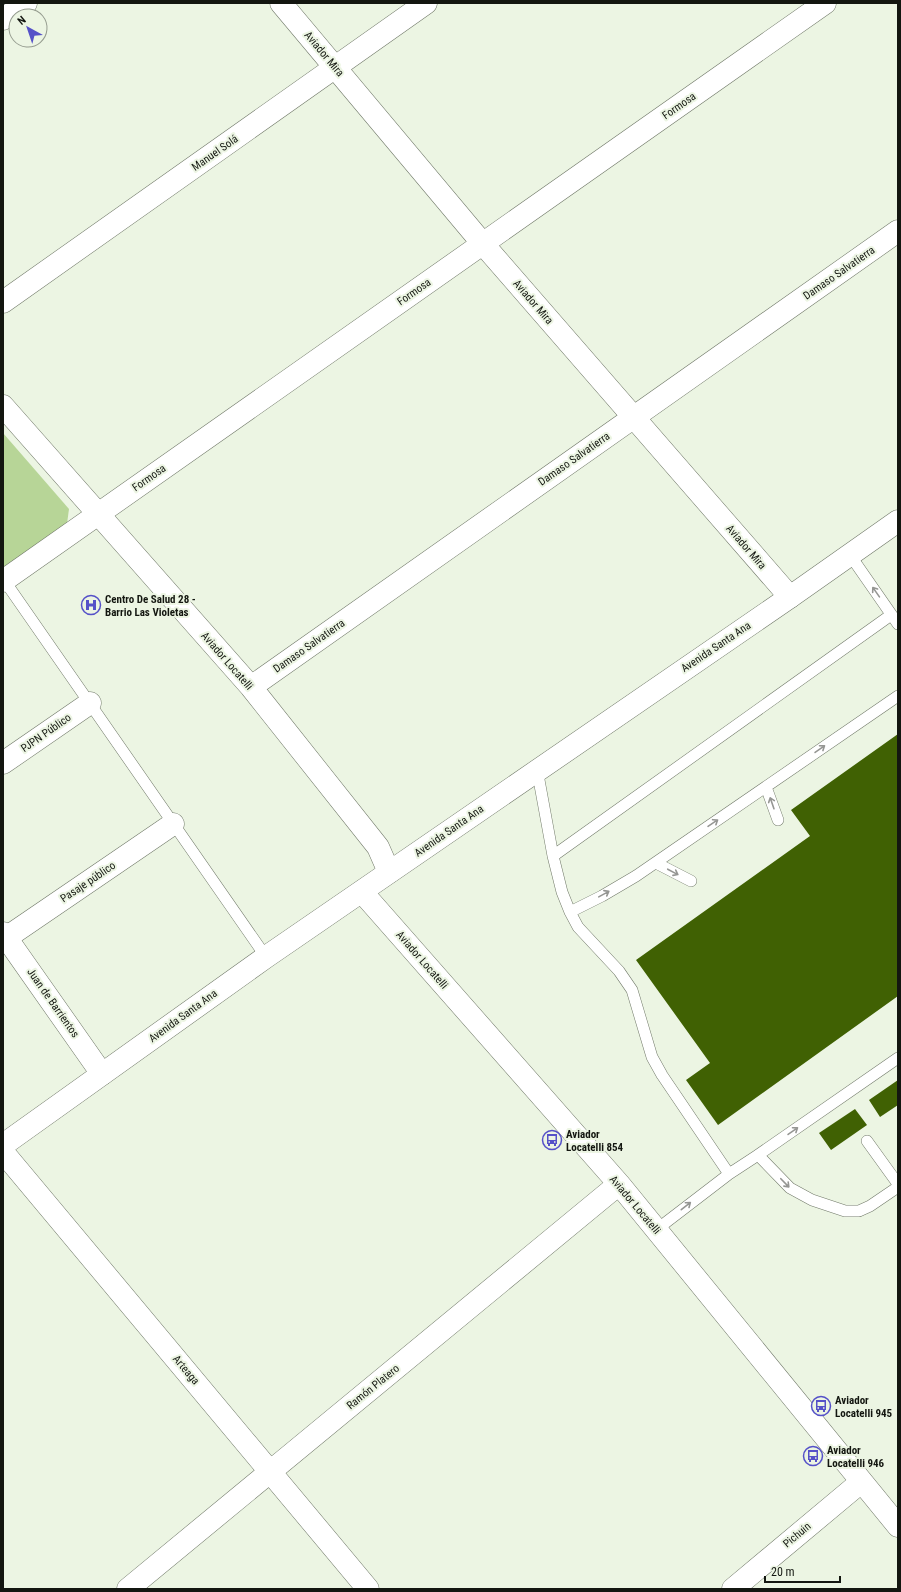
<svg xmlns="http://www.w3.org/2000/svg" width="901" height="1592" font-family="'Roboto Condensed',sans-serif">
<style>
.green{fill:#b7d597}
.building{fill:#406103}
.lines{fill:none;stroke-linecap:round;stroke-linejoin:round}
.service-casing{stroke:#717969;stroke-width:12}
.minor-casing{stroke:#717969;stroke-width:23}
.primary-casing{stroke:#717969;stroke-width:23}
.service{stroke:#fff;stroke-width:11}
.minor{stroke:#fff;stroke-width:22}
.primary{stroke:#fff;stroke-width:22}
.oneway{stroke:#959693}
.labels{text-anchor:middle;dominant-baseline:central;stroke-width:4;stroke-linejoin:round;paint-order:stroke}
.street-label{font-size:11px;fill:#131610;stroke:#ecf5e3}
.poi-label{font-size:11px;font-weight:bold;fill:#131610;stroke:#ecf5e3;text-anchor:start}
</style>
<rect width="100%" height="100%" fill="#ecf5e3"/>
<path class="green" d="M 3,433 L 69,509 L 66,531 L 3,574 Z"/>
<path class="building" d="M 898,734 L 898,996 L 718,1125 L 686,1080 L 710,1063 L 636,960 L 810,836 L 791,810 Z
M 898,1080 L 898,1105 L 880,1117 L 869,1100 Z
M 855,1109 L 867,1125 L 831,1150 L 819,1133 Z"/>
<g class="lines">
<defs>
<path id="service" d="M 850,555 L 898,624
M 4,580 L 266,957
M 537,769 L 553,856 L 562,892 L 570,912 L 578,927 L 619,971 L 632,990 L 652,1057 L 662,1075 L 729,1174
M 766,787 L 778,820
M 553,856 L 891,615
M 656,863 L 691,881
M 570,912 L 602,896 L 636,876 L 898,696
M 867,1141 L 898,1184
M 758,1155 L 790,1188 L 812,1200 L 845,1211 L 859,1211 L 870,1206 L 898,1187
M 656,1230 L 729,1174 L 758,1155 L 898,1058"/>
<path id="minor" d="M 281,3 L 483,244 L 790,597
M 3,19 L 26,3
M 3,302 L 426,3
M 3,406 L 251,687 L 378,847 L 389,872
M 3,581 L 825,3
M 251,687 L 898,231
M 3,763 L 90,703
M 362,892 L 619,1184 L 898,1526
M 3,933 L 102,1074
M 3,940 L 173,824
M 3,1152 L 368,1589
M 128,1589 L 619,1184
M 733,1589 L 861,1482"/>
<path id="primary" d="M 3,1145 L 266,957 L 790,597 L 898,521"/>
</defs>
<use href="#service" class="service-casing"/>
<use href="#minor" class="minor-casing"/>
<use href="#primary" class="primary-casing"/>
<use href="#service" class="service"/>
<use href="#minor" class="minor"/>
<use href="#primary" class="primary"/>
</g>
<defs><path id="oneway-shaft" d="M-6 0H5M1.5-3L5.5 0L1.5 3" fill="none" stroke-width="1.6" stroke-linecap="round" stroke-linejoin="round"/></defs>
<g class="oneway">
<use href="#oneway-shaft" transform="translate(876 592) rotate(-125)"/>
<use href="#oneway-shaft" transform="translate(820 749) rotate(-35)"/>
<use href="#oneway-shaft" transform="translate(772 803) rotate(-109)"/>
<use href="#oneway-shaft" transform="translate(713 823) rotate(-34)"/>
<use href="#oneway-shaft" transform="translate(673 872) rotate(28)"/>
<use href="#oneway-shaft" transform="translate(604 894) rotate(-29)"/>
<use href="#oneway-shaft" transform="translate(793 1131) rotate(-35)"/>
<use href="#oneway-shaft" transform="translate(785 1183) rotate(46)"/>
<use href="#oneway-shaft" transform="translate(686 1206) rotate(-38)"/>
</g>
<defs>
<symbol id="hospital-ring" viewBox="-11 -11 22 22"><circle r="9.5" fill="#ecf5e3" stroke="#5551c8" stroke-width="1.5"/><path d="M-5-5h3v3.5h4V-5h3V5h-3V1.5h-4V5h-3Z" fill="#5551c8"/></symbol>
<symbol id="bus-ring" viewBox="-11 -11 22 22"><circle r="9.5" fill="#ecf5e3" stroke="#5551c8" stroke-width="1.5"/><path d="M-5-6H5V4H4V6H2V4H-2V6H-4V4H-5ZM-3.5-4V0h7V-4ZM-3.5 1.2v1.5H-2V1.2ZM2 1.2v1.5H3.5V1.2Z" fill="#5551c8"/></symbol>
</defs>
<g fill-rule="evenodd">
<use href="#hospital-ring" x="80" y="594" width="22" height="22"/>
<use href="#bus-ring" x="541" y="1129" width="22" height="22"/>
<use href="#bus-ring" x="810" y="1395" width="22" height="22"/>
<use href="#bus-ring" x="802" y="1445" width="22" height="22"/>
</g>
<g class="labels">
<g class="street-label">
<text transform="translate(324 54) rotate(50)">Aviador Mira</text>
<text transform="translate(679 106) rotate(-35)">Formosa</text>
<text transform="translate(215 153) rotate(-35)">Manuel Solá</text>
<text transform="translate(839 273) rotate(-35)">Damaso Salvatierra</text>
<text transform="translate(414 292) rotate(-35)">Formosa</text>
<text transform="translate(533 302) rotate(49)">Aviador Mira</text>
<text transform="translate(574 459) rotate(-35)">Damaso Salvatierra</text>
<text transform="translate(149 478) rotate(-35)">Formosa</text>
<text transform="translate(746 547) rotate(49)">Aviador Mira</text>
<text transform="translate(309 646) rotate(-35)">Damaso Salvatierra</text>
<text transform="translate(716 647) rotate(-34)">Avenida Santa Ana</text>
<text transform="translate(227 661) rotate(49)">Aviador Locatelli</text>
<text transform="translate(46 733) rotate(-35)">PJPN Público</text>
<text transform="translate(449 831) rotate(-35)">Avenida Santa Ana</text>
<text transform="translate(88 882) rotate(-34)">Pasaje público</text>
<text transform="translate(422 960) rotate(49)">Aviador Locatelli</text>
<text transform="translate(53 1003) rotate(55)">Juan de Barrientos</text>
<text transform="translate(183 1016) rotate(-36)">Avenida Santa Ana</text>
<text transform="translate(635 1205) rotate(50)">Aviador Locatelli</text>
<text transform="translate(186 1370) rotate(50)">Arteaga</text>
<text transform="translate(373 1387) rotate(-39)">Ramón Platero</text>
<text transform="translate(797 1535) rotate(-40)">Pichuin</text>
</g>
<g class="poi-label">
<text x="105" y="599">Centro De Salud 28 -<tspan x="105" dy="13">Barrio Las Violetas</tspan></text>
<text x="566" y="1134">Aviador<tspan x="566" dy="13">Locatelli 854</tspan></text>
<text x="835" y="1400">Aviador<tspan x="835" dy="13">Locatelli 945</tspan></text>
<text x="827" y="1450">Aviador<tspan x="827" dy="13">Locatelli 946</tspan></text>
</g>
</g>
<rect width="901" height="1592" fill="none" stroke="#131610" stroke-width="8"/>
<g transform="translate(28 28) rotate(320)"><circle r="19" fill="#ecf5e3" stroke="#959c8f"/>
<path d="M0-3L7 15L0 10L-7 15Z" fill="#5551c8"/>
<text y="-6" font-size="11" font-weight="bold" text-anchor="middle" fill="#131610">N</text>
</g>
<path d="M765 1576v6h75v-6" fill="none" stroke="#131610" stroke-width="2"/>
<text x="771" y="1576" font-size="12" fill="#131610" stroke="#ecf5e3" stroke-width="3" paint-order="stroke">20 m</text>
</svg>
